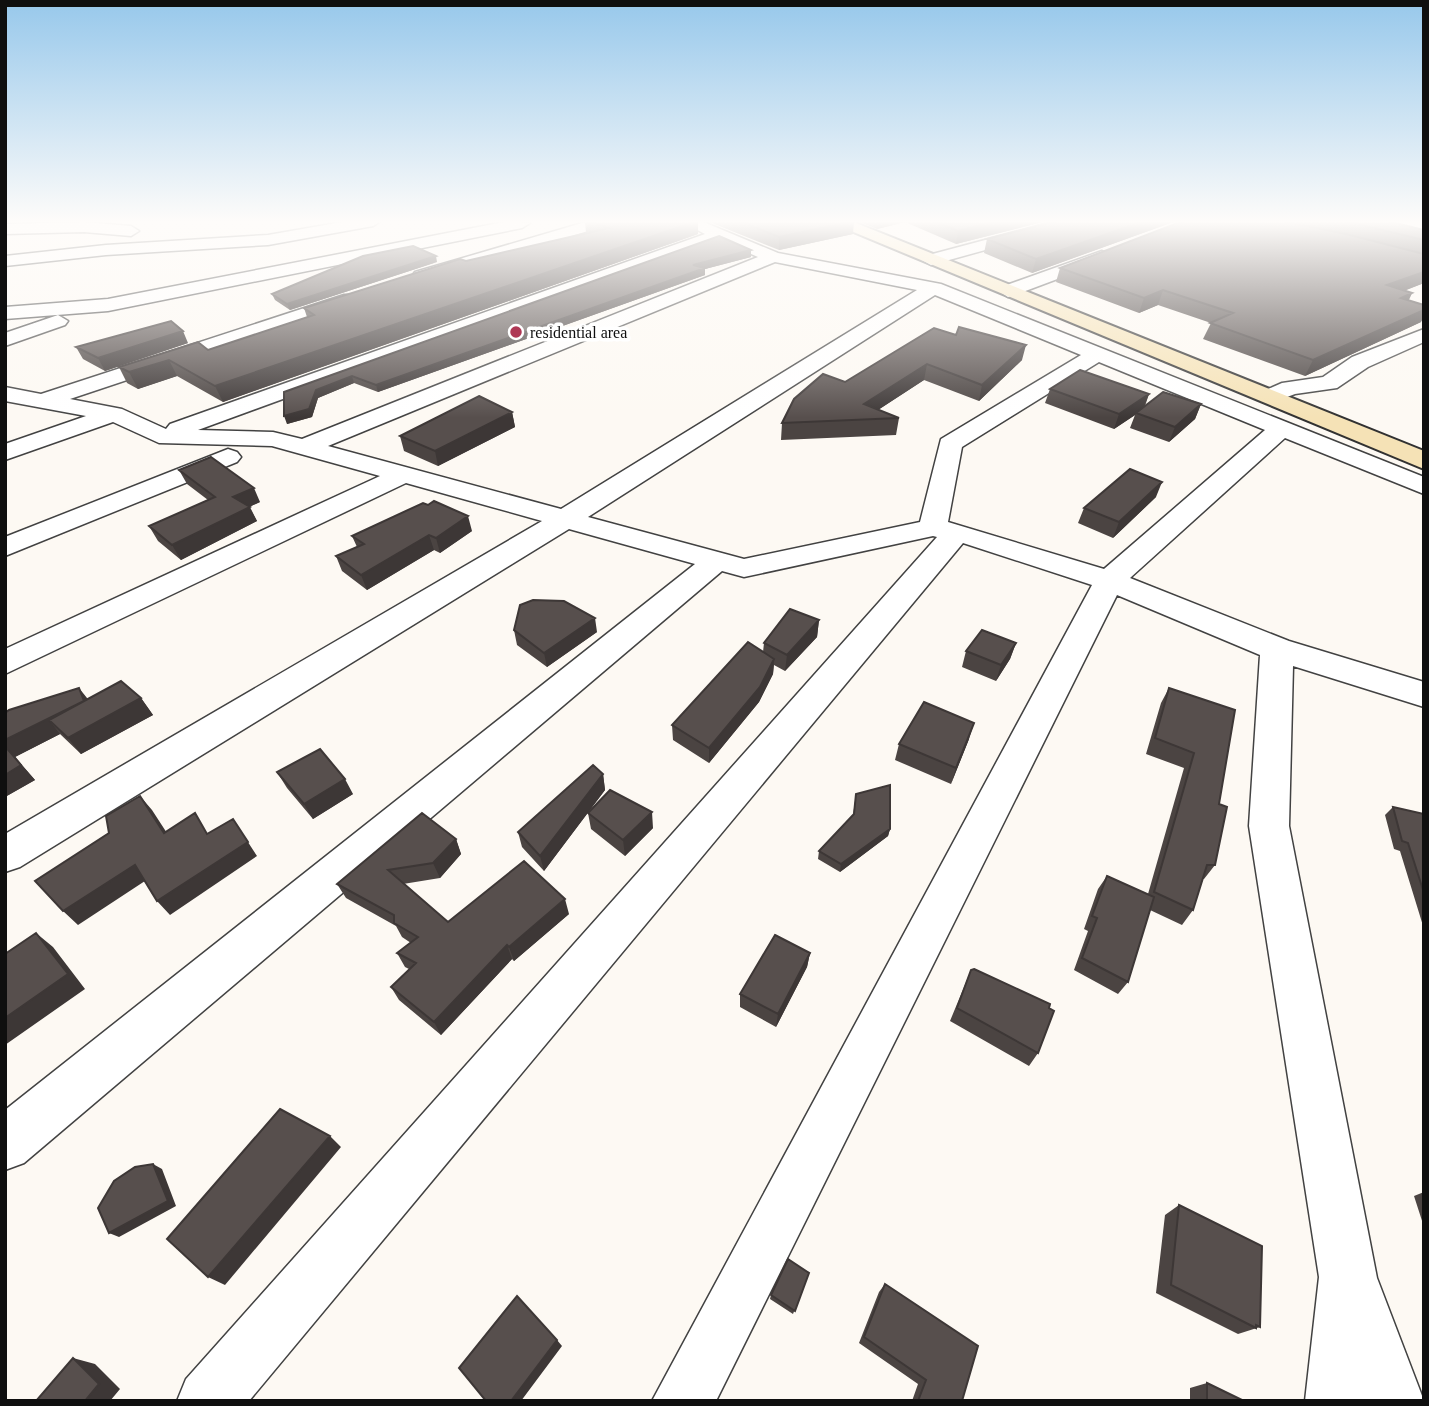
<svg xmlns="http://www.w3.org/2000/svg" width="1429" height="1406" font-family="Georgia,serif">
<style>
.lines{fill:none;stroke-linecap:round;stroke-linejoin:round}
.minor-casing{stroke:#424242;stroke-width:3}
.secondary-casing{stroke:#313131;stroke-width:4}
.minor{fill:#fff;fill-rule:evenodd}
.secondary{fill:#f5e2b6;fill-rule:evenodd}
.wall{fill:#4b4442}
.shaded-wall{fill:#3d3736}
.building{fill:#574f4d;stroke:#3d3736;stroke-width:2}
.poi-dot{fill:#af3855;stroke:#fff;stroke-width:2.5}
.labels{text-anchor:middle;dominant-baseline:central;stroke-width:7;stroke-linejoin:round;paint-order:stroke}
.far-poi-label{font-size:16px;fill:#0f0f0f;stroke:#fff;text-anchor:start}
</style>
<rect width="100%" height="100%" fill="#fdf9f3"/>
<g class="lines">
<defs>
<path id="minor" d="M 348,221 L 381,221 L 373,226 L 268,245 L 106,255 L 5,266 L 5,256 L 106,245 L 268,235 Z
M 509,221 L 530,223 L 522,228 L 108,311 L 5,319 L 5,307 L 108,299 Z
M 589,221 L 613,221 L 611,224 L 427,280 L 415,280 L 412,276 L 415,272 Z
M 680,221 L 701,221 L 778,253 L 941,284 L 1424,477 L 1424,494 L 1285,438 L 1130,578 L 1289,641 L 1424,682 L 1424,707 L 1293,666 L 1289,826 L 1377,1278 L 1424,1401 L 1305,1401 L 1319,1277 L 1249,826 L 1260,655 L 1117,595 L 716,1401 L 652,1401 L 1092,585 L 963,543 L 249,1401 L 177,1401 L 186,1379 L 937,537 L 933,536 L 744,577 L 722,571 L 24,1163 L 5,1170 L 5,1110 L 695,564 L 569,529 L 20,867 L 5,872 L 5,834 L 542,521 L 406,483 L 5,674 L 5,649 L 380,476 L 272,446 L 159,443 L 113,422 L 5,460 L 5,444 L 86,416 L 5,401 L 5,387 L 41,394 L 344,295 L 358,295 L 360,299 L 358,303 L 70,399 L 122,409 L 166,429 L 170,424 L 705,234 ZM 719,240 L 758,257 L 302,439 L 273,432 L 198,430 ZM 775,262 L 917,290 L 561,509 L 328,446 ZM 935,295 L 1081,355 L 941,439 L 920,522 L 744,559 L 588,517 ZM 1099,362 L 1265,430 L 1104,569 L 948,522 L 962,447 Z
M 1056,221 L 1081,221 L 1079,224 L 931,265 L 922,260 L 925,256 Z
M 84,222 L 131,226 L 139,231 L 131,236 L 84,232 L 5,234 L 5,224 Z
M 1102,251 L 1111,256 L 1108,260 L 1015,295 L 1008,297 L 999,291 L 1001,287 Z
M 58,315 L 68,321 L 65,325 L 5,346 L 5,333 Z
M 1424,329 L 1424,342 L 1368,367 L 1337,388 L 1295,394 L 1269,404 L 1258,397 L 1261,392 L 1282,383 L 1323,377 L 1352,357 Z
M 228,449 L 237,452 L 241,457 L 237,462 L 5,556 L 5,537 Z"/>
<path id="secondary" d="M 827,221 L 851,221 L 1424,451 L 1424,469 Z"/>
</defs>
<use href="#minor" class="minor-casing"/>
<use href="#secondary" class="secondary-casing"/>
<use href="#minor" class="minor"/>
<use href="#secondary" class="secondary"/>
</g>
<path class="wall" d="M 585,221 L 698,221 L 698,234 L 223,402 L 177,376 L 138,389 L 127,383 L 119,367 L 208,350 L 307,317 L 304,308 L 466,261 L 587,233 L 586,233 Z
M 707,221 L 853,221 L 853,234 L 779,250 Z
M 857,221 L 1046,221 L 956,244 L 905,222 L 877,229 Z
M 1056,221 L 1176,221 L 1032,273 L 984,253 L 987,239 Z
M 1288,221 L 1388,221 L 1424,230 L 1424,283 L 1404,291 L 1412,293 L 1409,300 L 1421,322 L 1305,376 L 1203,339 L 1211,323 L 1158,305 L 1139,313 L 1056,282 L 1060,268 L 1307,226 Z
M 751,250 L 751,257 L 705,269 L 705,275 L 378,392 L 354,383 L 318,398 L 312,417 L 287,424 L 284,392 Z
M 437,262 L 290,310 L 275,300 L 272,294 Z
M 934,328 L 1022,360 L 979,401 L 924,380 L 878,410 L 899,418 L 896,435 L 781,440 L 782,423 L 845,382 Z
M 188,343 L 105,371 L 83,359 L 76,347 Z
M 1050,389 L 1149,394 L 1145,406 L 1201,404 L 1195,419 L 1169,442 L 1130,428 L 1135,415 L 1114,429 L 1045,403 Z
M 512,412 L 515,427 L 438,466 L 404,451 L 400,436 Z
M 179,470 L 260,502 L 249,507 L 257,521 L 181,560 L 158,541 L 149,526 L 208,500 L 187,484 Z
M 1156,497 L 1113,538 L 1078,523 L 1084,508 Z
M 472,531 L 440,553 L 434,550 L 367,590 L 342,571 L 336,556 L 357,547 L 352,536 Z
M 819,620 L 817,637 L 785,671 L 774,665 L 773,674 L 759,702 L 709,763 L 673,740 L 672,725 L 763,652 L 764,643 Z
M 514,630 L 597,632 L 547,667 L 517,645 Z
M 1016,643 L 1010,659 L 996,681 L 962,667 L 966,651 Z
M 1169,688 L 1219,804 L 1215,865 L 1204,879 L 1202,879 L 1193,910 L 1182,925 L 1150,910 L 1128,982 L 1118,994 L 1074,970 L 1088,931 L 1084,929 L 1098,889 L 1107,876 L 1148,894 L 1184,768 L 1146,754 L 1161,703 Z
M 141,698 L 153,715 L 81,754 L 60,734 L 15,757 L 35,780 L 5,797 L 5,713 L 88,699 Z
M 969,739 L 951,784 L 895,760 L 899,744 Z
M 277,772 L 353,794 L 313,819 L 287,788 Z
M 603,774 L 605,790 L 544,871 L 522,847 L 518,832 Z
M 856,794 L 890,829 L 888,836 L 840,872 L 818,859 L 819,851 L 853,815 Z
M 1393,807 L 1424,814 L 1424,929 L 1400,851 L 1394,849 L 1385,815 Z
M 588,813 L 653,828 L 625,856 L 591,829 Z
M 456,839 L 461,854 L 440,878 L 403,884 L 448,922 L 569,914 L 514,961 L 512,959 L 441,1035 L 399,1000 L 391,987 L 409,969 L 405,967 L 397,953 L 411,943 L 402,937 L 396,926 L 346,898 L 337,884 Z
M 810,953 L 807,967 L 776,1027 L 740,1007 L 740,994 Z
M 971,970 L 1038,1053 L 1029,1066 L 950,1021 Z
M 1424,1192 L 1424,1227 L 1414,1196 Z
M 1179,1205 L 1260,1327 L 1238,1334 L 1156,1293 L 1165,1215 Z
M 809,1273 L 793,1314 L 770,1299 L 771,1295 Z
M 885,1284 L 962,1401 L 912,1401 L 918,1384 L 859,1343 L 879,1292 Z
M 1207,1383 L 1244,1401 L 1190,1401 L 1190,1388 Z"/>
<path class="shaded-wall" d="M 698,221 L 698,234 L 223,402 L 215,386 Z
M 854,221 L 853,234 L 779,250 L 779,237 Z
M 878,221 L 906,221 L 905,222 L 877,229 Z
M 997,221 L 1046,221 L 956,244 L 958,231 Z
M 1144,221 L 1176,221 L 1032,273 L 1036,259 Z
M 751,250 L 751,257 L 705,269 L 705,275 L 378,392 L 376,385 L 693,265 Z
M 436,256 L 437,262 L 290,310 L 287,304 Z
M 1424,272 L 1424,283 L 1379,300 L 1387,285 Z
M 1163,290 L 1158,305 L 1139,313 L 1144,298 Z
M 1412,293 L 1404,308 L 1401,298 Z
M 1424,310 L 1424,317 L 1421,322 L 1305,376 L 1313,360 Z
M 183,331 L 188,343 L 105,371 L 98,358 Z
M 1026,345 L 1022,360 L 979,401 L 982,385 Z
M 169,360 L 177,376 L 138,389 L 129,372 Z
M 927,364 L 924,380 L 864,419 L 864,404 Z
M 352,376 L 354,383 L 318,398 L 312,417 L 287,424 L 284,416 L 316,390 Z
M 1149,394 L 1143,409 L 1136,413 L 1135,415 L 1114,429 L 1119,414 Z
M 1201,404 L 1195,419 L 1169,442 L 1175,427 Z
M 512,412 L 515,427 L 438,466 L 435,451 Z
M 1162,482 L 1156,497 L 1113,538 L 1119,522 Z
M 254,488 L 260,502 L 240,511 L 233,497 Z
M 250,507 L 257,521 L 181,560 L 172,545 Z
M 468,516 L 472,531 L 440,553 L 436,538 Z
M 429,535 L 434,550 L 367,590 L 361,575 Z
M 595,618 L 597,632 L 547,667 L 544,653 Z
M 819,620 L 817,637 L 785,671 L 787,655 Z
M 1016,643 L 1010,659 L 996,681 L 1001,665 Z
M 774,659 L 773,674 L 759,702 L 709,763 L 709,748 Z
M 79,688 L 91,703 L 49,720 L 60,734 L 15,757 L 35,780 L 5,797 L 5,740 Z
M 141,698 L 153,715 L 81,754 L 68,738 Z
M 974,723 L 969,739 L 951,784 L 956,768 Z
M 603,774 L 605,790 L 544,871 L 540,856 Z
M 345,779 L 353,794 L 313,819 L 304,804 Z
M 140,796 L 152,810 L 176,847 L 164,833 Z
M 652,812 L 653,828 L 625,856 L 623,840 Z
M 233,819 L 257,856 L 170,915 L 157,901 Z
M 890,829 L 888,836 L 840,872 L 841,864 Z
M 456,839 L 461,854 L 440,878 L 433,863 Z
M 135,865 L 148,879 L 78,925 L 63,911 Z
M 565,899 L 569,914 L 514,961 L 509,947 Z
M 36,933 L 53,947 L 85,989 L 5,1045 L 5,1018 Z
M 507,945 L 512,959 L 441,1035 L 434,1022 Z
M 810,953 L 807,967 L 776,1027 L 778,1014 Z
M 330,1136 L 341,1147 L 225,1285 L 208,1277 Z
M 153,1164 L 162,1169 L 176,1206 L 119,1237 L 109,1233 Z
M 557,1340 L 562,1346 L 521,1401 L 511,1401 Z
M 73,1358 L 95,1364 L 120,1389 L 110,1401 L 85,1401 Z"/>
<path class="building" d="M 588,221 L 697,221 L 215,386 L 169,360 L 129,372 L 119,367 L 198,342 L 208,350 L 314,315 L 304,308 L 460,259 L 466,261 L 609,228 Z
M 740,221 L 854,221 L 779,237 Z
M 935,221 L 997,221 L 958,231 Z
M 1056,221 L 1144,221 L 1036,259 L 987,239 Z
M 1183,221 L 1283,221 L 1346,234 L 1424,254 L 1424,272 L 1387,285 L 1412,293 L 1401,298 L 1424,305 L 1424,310 L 1313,360 L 1210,323 L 1233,313 L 1163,290 L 1144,298 L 1060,268 Z
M 1345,221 L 1388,221 L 1424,230 L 1424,240 Z
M 719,236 L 751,250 L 693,265 L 705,268 L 376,385 L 352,376 L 316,390 L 309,409 L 284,416 L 284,392 Z
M 413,246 L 436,256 L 287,304 L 272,294 L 363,256 Z
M 171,321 L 183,331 L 98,358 L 76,347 Z
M 959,327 L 1026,345 L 982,385 L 927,364 L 864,404 L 899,418 L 782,423 L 794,399 L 823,374 L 845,382 L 934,328 L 956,335 Z
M 1080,370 L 1149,394 L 1119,414 L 1050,389 Z
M 1163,392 L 1201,404 L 1175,427 L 1136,413 Z
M 479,396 L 512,412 L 435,451 L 400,436 Z
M 211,457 L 254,488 L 233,497 L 250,507 L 172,545 L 149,526 L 215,497 L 179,470 Z
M 1130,469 L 1162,482 L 1119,522 L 1084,508 Z
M 434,501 L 468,516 L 436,538 L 429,535 L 361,575 L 336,556 L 364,544 L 352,536 L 423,503 L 428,505 Z
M 533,600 L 564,601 L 595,618 L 544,653 L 514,630 L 520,605 Z
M 790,609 L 819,620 L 787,655 L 764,643 Z
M 982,630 L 1016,643 L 1001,665 L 966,651 Z
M 748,642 L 774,659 L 760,687 L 709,748 L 672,725 Z
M 121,681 L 141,698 L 68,738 L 49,720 Z
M 79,688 L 84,701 L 5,740 L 5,713 L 9,710 Z
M 1169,688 L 1235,710 L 1219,804 L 1227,807 L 1215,865 L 1207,865 L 1193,910 L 1154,892 L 1194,753 L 1155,738 Z
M 924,702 L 974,723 L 956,768 L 899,744 Z
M 5,746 L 21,765 L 5,775 Z
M 320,749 L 345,779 L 304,804 L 277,772 Z
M 593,765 L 603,774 L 540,856 L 518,832 Z
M 890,785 L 890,829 L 841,864 L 819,851 L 854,814 L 856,794 Z
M 610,790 L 652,812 L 623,840 L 588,813 Z
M 140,796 L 164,833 L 195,813 L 207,834 L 233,819 L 248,842 L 157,901 L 135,865 L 63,911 L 35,881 L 109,833 L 106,816 Z
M 1393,807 L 1424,814 L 1424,893 L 1408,843 L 1402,841 Z
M 422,813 L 456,839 L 433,863 L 388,870 L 448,922 L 524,861 L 565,899 L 509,947 L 507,945 L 434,1022 L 391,987 L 416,963 L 397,953 L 418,937 L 394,923 L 394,915 L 337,884 Z
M 1107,876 L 1154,897 L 1128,982 L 1082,958 L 1097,918 L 1092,916 Z
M 36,933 L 68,974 L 5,1018 L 5,954 Z
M 775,935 L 810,953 L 778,1014 L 740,994 Z
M 974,969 L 1050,1004 L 1049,1008 L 1054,1011 L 1038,1053 L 957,1008 L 971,970 Z
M 280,1109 L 330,1136 L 208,1277 L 167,1239 Z
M 153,1164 L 168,1201 L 109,1233 L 98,1208 L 114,1181 L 135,1167 Z
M 1179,1205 L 1262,1246 L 1260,1327 L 1256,1325 L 1256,1328 L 1171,1285 Z
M 788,1259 L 809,1273 L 795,1311 L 771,1295 Z
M 885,1284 L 978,1346 L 962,1401 L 918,1401 L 926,1380 L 864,1337 Z
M 517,1296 L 557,1340 L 511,1401 L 486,1401 L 459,1368 Z
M 73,1358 L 99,1384 L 85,1401 L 36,1401 Z
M 1207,1383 L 1244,1401 L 1207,1401 Z"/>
<linearGradient id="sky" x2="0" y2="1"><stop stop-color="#97c8eb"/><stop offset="0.53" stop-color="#fefcfa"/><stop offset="1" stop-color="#fefcfa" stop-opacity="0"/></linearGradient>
<rect width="1429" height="418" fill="url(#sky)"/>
<circle class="poi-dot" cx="516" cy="332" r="7"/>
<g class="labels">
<g class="far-poi-label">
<text x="530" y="332">residential area</text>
</g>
</g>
<rect width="1429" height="1406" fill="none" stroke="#0f0f0f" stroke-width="14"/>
</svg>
